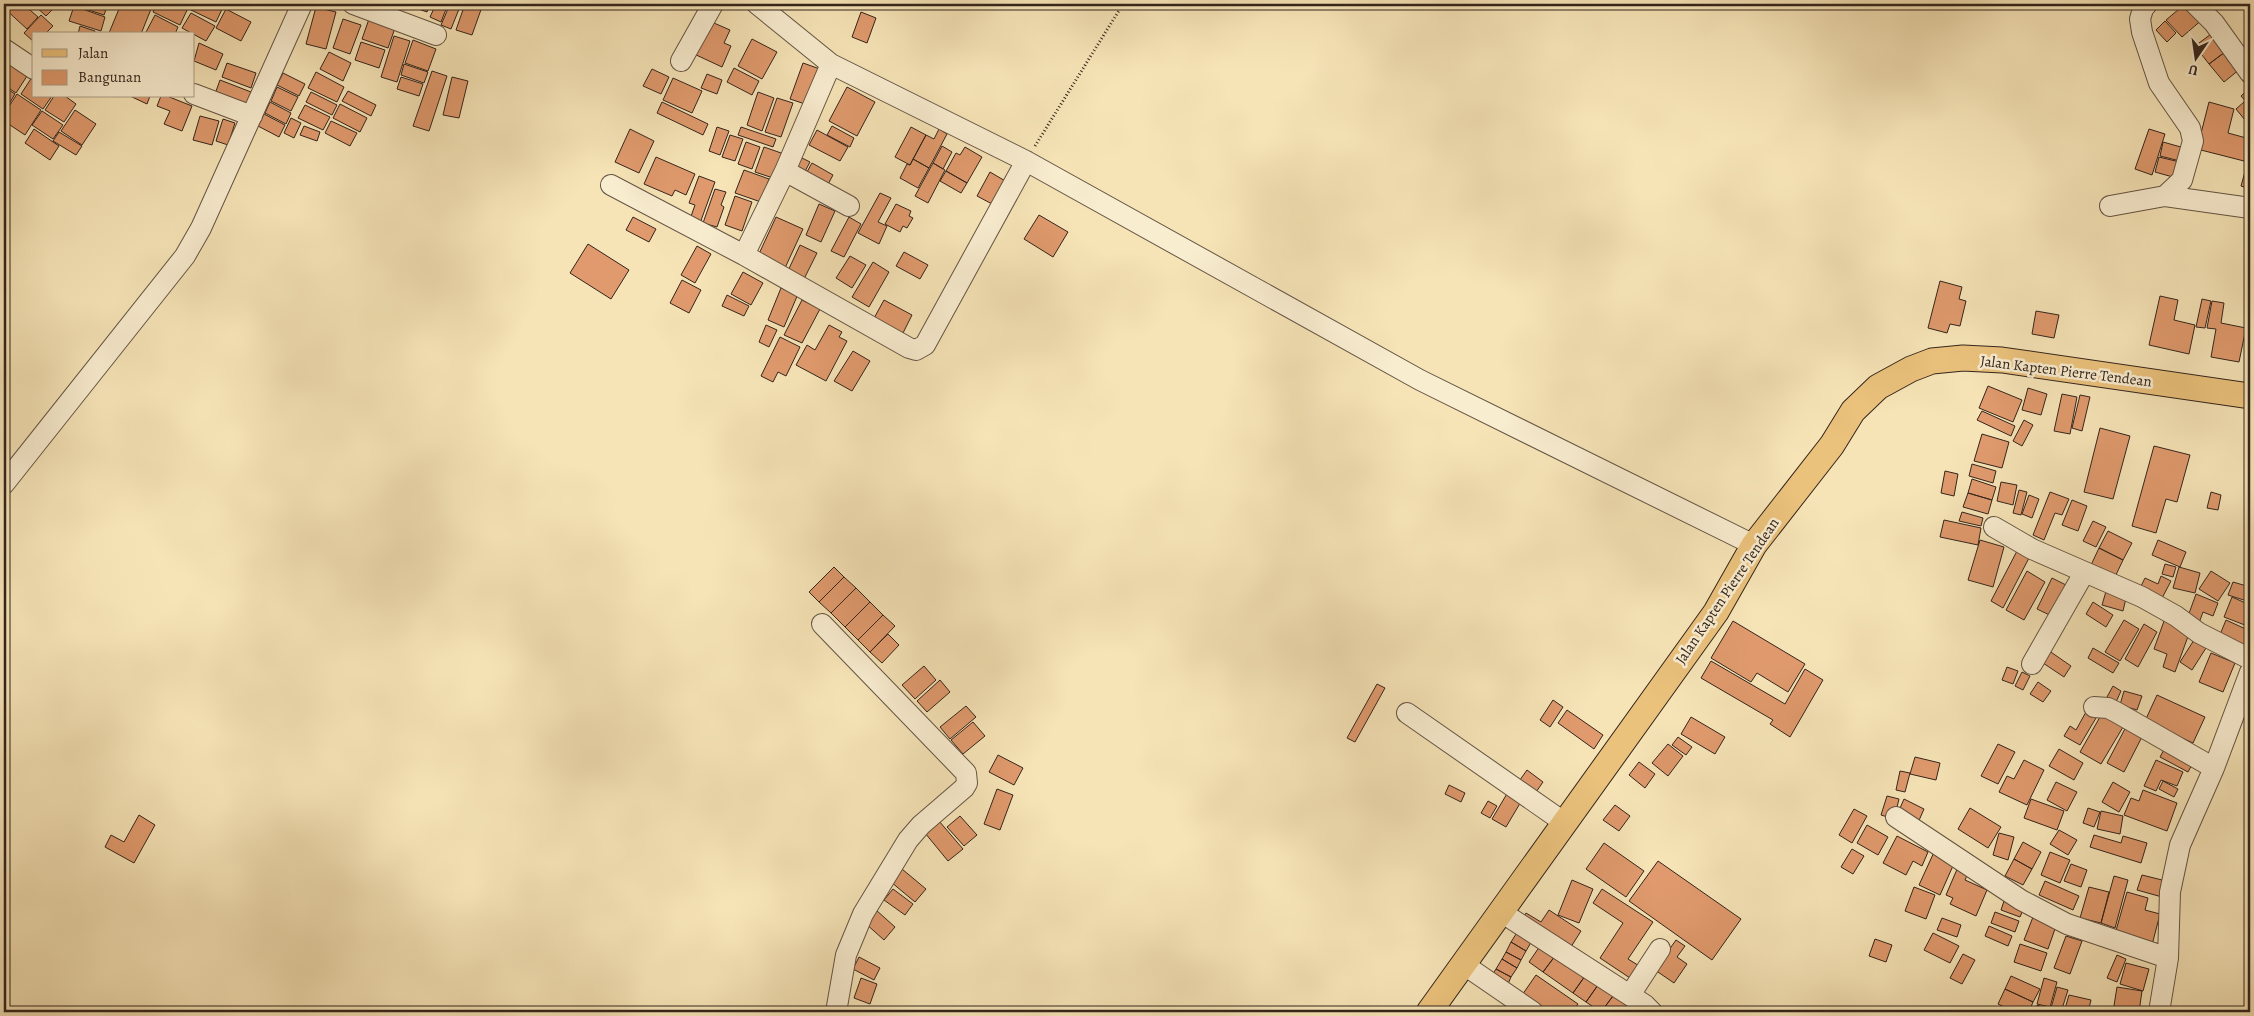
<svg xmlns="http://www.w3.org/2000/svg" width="2254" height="1016" font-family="Alegreya,serif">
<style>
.building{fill:#e09a6d;stroke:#33241c}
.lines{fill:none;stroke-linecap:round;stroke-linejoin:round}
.minor-casing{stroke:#645443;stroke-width:22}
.major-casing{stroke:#33241c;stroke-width:27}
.path{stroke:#33241c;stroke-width:3;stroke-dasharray:1 2.5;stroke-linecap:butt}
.minor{stroke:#f9edd0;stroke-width:20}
.major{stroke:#ebc27c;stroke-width:25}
.labels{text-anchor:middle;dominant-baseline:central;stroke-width:5;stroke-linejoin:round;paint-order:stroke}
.street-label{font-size:15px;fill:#33241c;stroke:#f9edd0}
</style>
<rect width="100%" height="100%" fill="#f6e4b7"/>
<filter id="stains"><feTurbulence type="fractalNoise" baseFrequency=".004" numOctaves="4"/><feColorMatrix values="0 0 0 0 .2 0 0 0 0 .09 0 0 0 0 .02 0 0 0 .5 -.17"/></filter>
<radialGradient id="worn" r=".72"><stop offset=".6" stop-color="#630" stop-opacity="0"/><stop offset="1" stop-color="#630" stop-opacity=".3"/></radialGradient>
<path class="building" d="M 4,4 L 23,4 L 38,17 L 27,29 L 4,8 Z
M 33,4 L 58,4 L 46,16 Z
M 70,4 L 108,4 L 104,15 Z
M 121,4 L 153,4 L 141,34 L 109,33 Z
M 157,4 L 179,4 L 188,8 L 180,25 L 153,12 Z
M 194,4 L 221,4 L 224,5 L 216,22 L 191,10 Z
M 417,4 L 430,4 L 427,12 L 416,8 Z
M 436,4 L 448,4 L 441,22 L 430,17 Z
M 450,4 L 461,4 L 451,29 L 441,25 Z
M 465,4 L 483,4 L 472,35 L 456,30 Z
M 2185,4 L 2192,4 L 2204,18 L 2182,37 L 2166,20 Z
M 74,6 L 105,17 L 101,31 L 69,21 Z
M 316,7 L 336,12 L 326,49 L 306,44 Z
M 226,9 L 251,22 L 241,41 L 216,28 Z
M 861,12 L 876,18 L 867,43 L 852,37 Z
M 191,13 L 215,26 L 206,41 L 182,28 Z
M 41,15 L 53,26 L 45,34 L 34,34 L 34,42 L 24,33 Z
M 155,15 L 178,27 L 175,34 L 145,34 Z
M 343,19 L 361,25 L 350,54 L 333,48 Z
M 369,19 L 395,28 L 388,48 L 362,39 Z
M 707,20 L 730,30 L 724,43 L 731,46 L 722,67 L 692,53 Z
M 2165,21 L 2176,33 L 2167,42 L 2156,30 Z
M 80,26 L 95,31 L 94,34 L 78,34 Z
M 2211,34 L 2225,52 L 2209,64 L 2195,46 Z
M 394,36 L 410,41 L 397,82 L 381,77 Z
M 752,39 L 777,52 L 762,79 L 738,66 Z
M 413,40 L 436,49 L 428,71 L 405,63 Z
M 361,42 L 385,50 L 379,68 L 355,60 Z
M 199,43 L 223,54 L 216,70 L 194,61 Z
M 329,52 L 351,63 L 343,81 L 320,69 Z
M 2225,52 L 2240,69 L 2224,82 L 2209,64 Z
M 10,62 L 29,73 L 16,93 L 4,85 L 4,72 Z
M 227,63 L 256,73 L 251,88 L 222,77 Z
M 803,63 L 820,69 L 808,105 L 790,99 Z
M 404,64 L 428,72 L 424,83 L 401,75 Z
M 734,68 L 759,81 L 752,95 L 727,82 Z
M 652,69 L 669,77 L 661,94 L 643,86 Z
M 432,71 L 447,76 L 429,131 L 413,126 Z
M 316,72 L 344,87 L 337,102 L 308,88 Z
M 283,73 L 305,84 L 299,96 L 277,85 Z
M 34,74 L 34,96 L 52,96 L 43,109 L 21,94 Z
M 707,74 L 722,80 L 717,94 L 701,88 Z
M 401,77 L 423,84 L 419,96 L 397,89 Z
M 452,77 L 468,81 L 459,118 L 443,115 Z
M 673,78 L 702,91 L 692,113 L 663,100 Z
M 220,80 L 251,92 L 246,106 L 215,94 Z
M 4,87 L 15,94 L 4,112 Z
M 277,87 L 298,97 L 291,111 L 271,101 Z
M 847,87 L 875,102 L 857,136 L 829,121 Z
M 2250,88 L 2250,106 L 2241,96 Z
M 348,91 L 376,105 L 371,116 L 342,101 Z
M 311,92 L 337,105 L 332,115 L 306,102 Z
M 758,92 L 774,98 L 762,131 L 747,125 Z
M 17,94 L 41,110 L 25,135 L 4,121 L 4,114 Z
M 54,96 L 65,96 L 76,104 L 64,122 L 45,110 Z
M 130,96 L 150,96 L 147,104 Z
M 161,96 L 167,96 L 192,106 L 182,131 L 164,124 L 170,111 L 157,106 Z
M 777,98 L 793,103 L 781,137 L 765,132 Z
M 270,102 L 291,113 L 286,124 L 265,113 Z
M 662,102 L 708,124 L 703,135 L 657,113 Z
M 2209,102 L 2234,109 L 2228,133 L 2250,139 L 2244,161 L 2197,149 Z
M 2244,102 L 2250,109 L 2250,116 L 2245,120 L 2236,109 Z
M 340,104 L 367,118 L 360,132 L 333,118 Z
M 305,105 L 330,117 L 323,130 L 298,118 Z
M 75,110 L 96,124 L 82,145 L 61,131 Z
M 42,111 L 63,125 L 53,139 L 32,125 Z
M 264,114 L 285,125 L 279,137 L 258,126 Z
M 200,116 L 219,121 L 212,145 L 193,140 Z
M 291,118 L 301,123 L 294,138 L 284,133 Z
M 223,119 L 235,123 L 228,145 L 216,141 Z
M 331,121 L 357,133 L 350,146 L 325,133 Z
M 304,126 L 320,132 L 317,141 L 300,135 Z
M 832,126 L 854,138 L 850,147 L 827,135 Z
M 717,127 L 729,131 L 720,155 L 709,151 Z
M 741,127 L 776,139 L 773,147 L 738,135 Z
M 911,127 L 926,135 L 910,165 L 895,157 Z
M 34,129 L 59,146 L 50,160 L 25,143 Z
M 630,129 L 654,141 L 639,173 L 615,162 Z
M 939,129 L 947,134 L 929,168 L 913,159 L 926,135 L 934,139 Z
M 2149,129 L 2165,134 L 2152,175 L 2135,169 Z
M 817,130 L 848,147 L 840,161 L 809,145 Z
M 59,132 L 82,146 L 76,155 L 53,141 Z
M 730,135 L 743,139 L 735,161 L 722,157 Z
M 746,142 L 760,147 L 752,169 L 738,164 Z
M 2163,142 L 2188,149 L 2184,162 L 2160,156 Z
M 942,146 L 952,152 L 943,169 L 933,163 Z
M 764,147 L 784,154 L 776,179 L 755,172 Z
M 965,147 L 982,157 L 967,183 L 946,171 L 956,153 L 960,155 Z
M 798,156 L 810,162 L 802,177 L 791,171 Z
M 656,157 L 695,174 L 686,195 L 675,190 L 672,196 L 644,184 Z
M 2159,157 L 2184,163 L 2180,179 L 2155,172 Z
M 913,159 L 929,168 L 918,188 L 900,178 L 907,164 L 910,165 Z
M 2248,161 L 2250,161 L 2250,189 L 2241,186 Z
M 812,163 L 833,175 L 825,190 L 803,179 Z
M 933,163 L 945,170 L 928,203 L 915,196 Z
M 744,170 L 769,179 L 761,202 L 735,193 Z
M 946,171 L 967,183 L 961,193 L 940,181 Z
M 990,172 L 1007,182 L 994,205 L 977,196 Z
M 699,176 L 715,182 L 699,226 L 689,222 L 695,205 L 689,203 Z
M 715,189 L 726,192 L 721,205 L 724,207 L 717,227 L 703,223 Z
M 880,193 L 891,198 L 878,222 L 887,226 L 879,244 L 858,233 Z
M 735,196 L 752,202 L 742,231 L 725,225 Z
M 819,204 L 835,211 L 821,242 L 806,235 Z
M 896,204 L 911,211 L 909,216 L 913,218 L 907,228 L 903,226 L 900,232 L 885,224 Z
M 1039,215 L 1068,232 L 1053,257 L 1024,239 Z
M 633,217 L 656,229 L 649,242 L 626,230 Z
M 776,217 L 803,229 L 785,268 L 758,256 Z
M 849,217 L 861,224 L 844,257 L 831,251 Z
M 588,244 L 629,270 L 611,299 L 570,273 Z
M 800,245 L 817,253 L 803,281 L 787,273 Z
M 697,246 L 711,254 L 695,283 L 681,275 Z
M 904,252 L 928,265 L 920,279 L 896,266 Z
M 850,256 L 866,265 L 852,288 L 836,278 Z
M 873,262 L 889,272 L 869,307 L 852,297 Z
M 743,272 L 763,283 L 751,305 L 731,294 Z
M 682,280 L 701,290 L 689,313 L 670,303 Z
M 1940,281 L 1962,287 L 1959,299 L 1966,301 L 1960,326 L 1950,324 L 1947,333 L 1928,328 Z
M 781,288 L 798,294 L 784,327 L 768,320 Z
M 727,295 L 749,306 L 744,316 L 722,306 Z
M 2160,296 L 2178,300 L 2174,320 L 2195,325 L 2189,354 L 2149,345 Z
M 2202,299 L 2211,301 L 2205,328 L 2196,327 Z
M 802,300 L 820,309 L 802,343 L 784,335 Z
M 884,300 L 912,315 L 902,335 L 873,320 Z
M 2212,301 L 2224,303 L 2221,323 L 2246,328 L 2239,362 L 2211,357 L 2216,329 L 2207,328 Z
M 2036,311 L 2059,315 L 2054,338 L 2032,334 Z
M 766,325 L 777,330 L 769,347 L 759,342 Z
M 829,325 L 842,332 L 839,337 L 847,341 L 826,381 L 796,365 L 807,345 L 815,350 Z
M 780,337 L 800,347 L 786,376 L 778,372 L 773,382 L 761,376 Z
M 853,351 L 870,361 L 852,391 L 834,381 Z
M 1988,386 L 2022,400 L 2013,422 L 1979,408 Z
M 2028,388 L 2047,394 L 2041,415 L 2022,410 Z
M 2062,394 L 2077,397 L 2070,434 L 2054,431 Z
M 2080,395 L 2090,397 L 2082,431 L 2072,428 Z
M 1982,411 L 2015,426 L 2011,436 L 1977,420 Z
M 2024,420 L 2033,425 L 2022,446 L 2013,441 Z
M 2100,428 L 2130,436 L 2113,499 L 2084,492 Z
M 1982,434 L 2009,442 L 2002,468 L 1974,461 Z
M 2154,446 L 2190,455 L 2177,502 L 2166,499 L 2156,533 L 2132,526 Z
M 1972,464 L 1996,471 L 1993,483 L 1969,476 Z
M 1945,471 L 1958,474 L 1954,496 L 1941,493 Z
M 1972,479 L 1996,487 L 1992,500 L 1968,493 Z
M 2001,482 L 2017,485 L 2013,505 L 1997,501 Z
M 2019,490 L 2027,492 L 2021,515 L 2013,513 Z
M 2050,492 L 2069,499 L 2062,515 L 2055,513 L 2044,540 L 2033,535 Z
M 2211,492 L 2221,495 L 2218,510 L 2207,508 Z
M 1968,493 L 1992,500 L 1988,514 L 1963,507 Z
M 2029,495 L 2039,499 L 2032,518 L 2022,514 Z
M 2072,500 L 2087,506 L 2078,531 L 2062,525 Z
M 1962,512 L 1983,518 L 1981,526 L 1959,521 Z
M 1944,520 L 1981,528 L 1978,545 L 1940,537 Z
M 2093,521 L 2106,527 L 2096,547 L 2083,541 Z
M 2108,531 L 2132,543 L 2123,560 L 2099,548 Z
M 1980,540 L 2004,547 L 1993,587 L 1968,580 Z
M 2158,540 L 2186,552 L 2180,567 L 2152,555 Z
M 2099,548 L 2123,560 L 2115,577 L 2091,565 Z
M 2017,551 L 2029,558 L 2003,608 L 1991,601 Z
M 2165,564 L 2176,567 L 2173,577 L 2162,574 Z
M 834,567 L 844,577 L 819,602 L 809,592 Z
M 2179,567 L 2200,573 L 2195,593 L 2173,588 Z
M 2027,571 L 2045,582 L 2024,620 L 2006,610 Z
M 2211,571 L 2230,583 L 2218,601 L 2199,589 Z
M 2161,576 L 2171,581 L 2160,602 L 2138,592 L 2145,578 L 2158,584 Z
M 844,577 L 856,588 L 831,613 L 819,602 Z
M 2052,578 L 2072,588 L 2058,619 L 2037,609 Z
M 2233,582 L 2250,587 L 2250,602 L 2228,595 Z
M 856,588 L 870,602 L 845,627 L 831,613 Z
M 2107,588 L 2127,594 L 2123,611 L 2102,605 Z
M 2196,594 L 2218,603 L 2213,616 L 2203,612 L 2199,623 L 2187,619 Z
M 2232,597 L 2250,605 L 2250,627 L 2224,617 Z
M 870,602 L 883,615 L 858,640 L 845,627 Z
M 2093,602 L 2113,615 L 2106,627 L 2086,614 Z
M 883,615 L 895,626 L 870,652 L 858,640 Z
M 2124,620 L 2139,629 L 2120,661 L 2105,652 Z
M 2226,620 L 2250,631 L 2250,651 L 2219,637 Z
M 1733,621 L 1805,664 L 1788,692 L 1757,673 L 1751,682 L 1711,658 Z
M 2164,621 L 2190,631 L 2175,672 L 2163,667 L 2167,654 L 2154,649 Z
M 2144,624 L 2157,632 L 2138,667 L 2125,659 Z
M 888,634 L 899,645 L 882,663 L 870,652 Z
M 2194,640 L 2206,648 L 2192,670 L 2180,662 Z
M 2045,648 L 2071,666 L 2064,677 L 2037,659 Z
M 2093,648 L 2119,663 L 2113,673 L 2088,658 Z
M 2211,653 L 2235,663 L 2223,692 L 2199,682 Z
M 1711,661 L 1785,704 L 1805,669 L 1823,680 L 1790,737 L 1770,724 L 1773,720 L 1701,678 Z
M 924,666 L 936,680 L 915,699 L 902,685 Z
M 2007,667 L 2018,671 L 2013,684 L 2002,680 Z
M 2022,672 L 2030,676 L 2023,690 L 2015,686 Z
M 940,680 L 950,692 L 927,712 L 917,701 Z
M 2038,682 L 2051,691 L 2043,702 L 2030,694 Z
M 1377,684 L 1385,688 L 1355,742 L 1347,738 Z
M 2113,686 L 2121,691 L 2116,702 L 2107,697 Z
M 2124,691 L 2142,696 L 2137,710 L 2120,705 Z
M 2157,695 L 2205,717 L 2193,743 L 2145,721 Z
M 1553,700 L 1563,707 L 1550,727 L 1540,720 Z
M 966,706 L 976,717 L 950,739 L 940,727 Z
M 1567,710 L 1603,735 L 1594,749 L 1558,723 Z
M 2104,710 L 2126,722 L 2101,764 L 2080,752 Z
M 2086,712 L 2096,718 L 2080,745 L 2064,736 L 2070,726 L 2076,730 Z
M 1691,717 L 1725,737 L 1715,754 L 1681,734 Z
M 973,722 L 985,736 L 963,754 L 951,740 Z
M 2127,725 L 2144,733 L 2124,772 L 2107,763 Z
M 1678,737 L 1692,747 L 1686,755 L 1672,745 Z
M 1668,744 L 1683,756 L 1668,776 L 1652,763 Z
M 1998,744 L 2015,752 L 1998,784 L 1981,776 Z
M 2166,746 L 2194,761 L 2188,772 L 2160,757 Z
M 2059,749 L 2083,763 L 2074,780 L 2049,766 Z
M 998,755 L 1023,768 L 1014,785 L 989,772 Z
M 1915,757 L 1940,763 L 1936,780 L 1910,774 Z
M 2024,760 L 2044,770 L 2027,805 L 1999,792 L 2007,776 L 2014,779 Z
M 2156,760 L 2183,772 L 2177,786 L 2161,780 L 2156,791 L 2144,786 Z
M 1639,762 L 1655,774 L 1645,788 L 1629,775 Z
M 1527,770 L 1543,782 L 1534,795 L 1517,784 Z
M 1900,771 L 1910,773 L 1905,792 L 1896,790 Z
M 2163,781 L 2178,789 L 2174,797 L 2159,789 Z
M 2056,782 L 2077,792 L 2067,811 L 2047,800 Z
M 2113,782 L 2130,792 L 2119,812 L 2102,802 Z
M 1449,785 L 1465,793 L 1461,802 L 1445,794 Z
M 997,789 L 1013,795 L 1000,830 L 984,824 Z
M 2143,790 L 2177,803 L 2167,831 L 2124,815 L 2131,798 L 2139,801 Z
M 1508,792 L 1522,800 L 1506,827 L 1492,819 Z
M 1887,796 L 1899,799 L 1894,819 L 1881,815 Z
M 1904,799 L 1924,809 L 1917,825 L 1897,815 Z
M 2031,799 L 2064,811 L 2057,830 L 2024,818 Z
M 1488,801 L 1497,806 L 1490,818 L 1481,813 Z
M 1615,805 L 1630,816 L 1619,831 L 1603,820 Z
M 1970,808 L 2001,827 L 1988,848 L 1958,829 Z
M 2088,808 L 2100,812 L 2094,827 L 2083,823 Z
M 1854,809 L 1867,816 L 1852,843 L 1839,835 Z
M 2101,811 L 2123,816 L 2120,834 L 2097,829 Z
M 139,815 L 155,825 L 134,863 L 105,847 L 111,835 L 124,842 Z
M 960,816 L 977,835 L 964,846 L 947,827 Z
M 939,821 L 963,849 L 948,861 L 925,833 Z
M 1867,825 L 1888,837 L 1878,855 L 1857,843 Z
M 2059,830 L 2077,840 L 2068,855 L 2050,844 Z
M 1999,833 L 2014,837 L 2008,860 L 1993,855 Z
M 2094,835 L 2121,843 L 2123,836 L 2147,843 L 2141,863 L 2090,847 Z
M 1897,836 L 1928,852 L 1922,866 L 1913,861 L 1906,875 L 1883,863 Z
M 2023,842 L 2041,852 L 2032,869 L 2014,859 Z
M 1604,843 L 1644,871 L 1626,897 L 1586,869 Z
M 1852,849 L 1864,856 L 1853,874 L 1841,867 Z
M 1935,850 L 1956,859 L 1940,895 L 1919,885 Z
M 2050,852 L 2070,860 L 2060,883 L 2041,875 Z
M 2014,859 L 2032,869 L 2023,885 L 2005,876 Z
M 1658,861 L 1741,919 L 1712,960 L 1629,901 Z
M 2071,864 L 2087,870 L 2081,887 L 2064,881 Z
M 1958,867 L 1969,871 L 1965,880 L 1987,890 L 1976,916 L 1950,904 L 1953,898 L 1946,895 Z
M 902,869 L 926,889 L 915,902 L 891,882 Z
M 2142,875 L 2166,881 L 2162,897 L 2137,890 Z
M 2114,876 L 2128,880 L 2115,928 L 2101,923 Z
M 1572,880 L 1593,889 L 1579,923 L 1558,915 Z
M 2045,881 L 2079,896 L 2073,910 L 2039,895 Z
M 1914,887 L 1935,895 L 1926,919 L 1905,911 Z
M 2089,887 L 2109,892 L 2101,923 L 2080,918 Z
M 893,889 L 913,904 L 905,915 L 884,900 Z
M 1602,889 L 1653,922 L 1628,959 L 1641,967 L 1633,980 L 1600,958 L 1623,923 L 1593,903 Z
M 2127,892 L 2148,898 L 2145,910 L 2160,914 L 2152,945 L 2115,934 Z
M 2004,901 L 2023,910 L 2020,917 L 2001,910 Z
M 876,910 L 895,927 L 884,940 L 865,923 Z
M 1549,910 L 1581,931 L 1569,950 L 1521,920 L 1526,913 L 1541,922 Z
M 1995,912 L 2019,921 L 2015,932 L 1991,923 Z
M 2033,917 L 2056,926 L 2048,949 L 2024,940 Z
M 1942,918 L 1961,925 L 1957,937 L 1937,930 Z
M 1989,926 L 2012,936 L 2008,946 L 1985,936 Z
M 1518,931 L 1533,939 L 1526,951 L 1511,942 Z
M 1933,933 L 1959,946 L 1950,963 L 1924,950 Z
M 2066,936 L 2082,941 L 2070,974 L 2054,968 Z
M 1875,939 L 1892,945 L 1886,962 L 1869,956 Z
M 1676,940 L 1685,946 L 1677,957 L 1687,964 L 1674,983 L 1655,970 Z
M 1511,942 L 1526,951 L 1521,960 L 1506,952 Z
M 2020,944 L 2047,953 L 2041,971 L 2014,962 Z
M 1540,946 L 1555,956 L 1543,972 L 1529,962 Z
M 1506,952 L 1521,960 L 1517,968 L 1502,959 Z
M 1963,954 L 1975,960 L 1962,984 L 1950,978 Z
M 2117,955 L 2126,959 L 2117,982 L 2107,978 Z
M 1555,956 L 1585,976 L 1573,993 L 1543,972 Z
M 859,957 L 880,968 L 874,980 L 853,969 Z
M 1502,959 L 1517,968 L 1511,977 L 1496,969 Z
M 2126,963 L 2149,969 L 2143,991 L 2120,984 Z
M 1496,969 L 1511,977 L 1508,984 L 1492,975 Z
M 1536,975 L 1578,1004 L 1572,1012 L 1540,1012 L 1520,998 Z
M 1585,976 L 1598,985 L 1586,1002 L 1573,993 Z
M 2011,976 L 2040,989 L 2033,1002 L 2005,989 Z
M 861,978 L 877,984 L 870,1004 L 854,998 Z
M 2044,978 L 2057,982 L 2050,1007 L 2037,1004 Z
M 1598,985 L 1613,996 L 1601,1012 L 1586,1002 Z
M 2057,987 L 2068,990 L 2061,1012 L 2051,1008 Z
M 2117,987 L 2142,991 L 2139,1012 L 2113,1012 Z
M 2005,989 L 2033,1002 L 2029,1012 L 2015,1012 L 1998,1004 Z
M 2069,995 L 2091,1000 L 2088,1012 L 2064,1012 Z
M 1613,996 L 1629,1007 L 1625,1012 L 1601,1012 Z
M 2037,1005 L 2057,1012 L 2035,1012 Z"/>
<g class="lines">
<defs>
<path id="minor" d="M 353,4 L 436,35
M 757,4 L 831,64 L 1026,161 L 1420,380 L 1754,545
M 2147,4 L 2143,9 L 2140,19 L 2142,32 L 2159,83 L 2190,128 L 2193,141 L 2182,180 L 2165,196
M 2195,4 L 2214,23 L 2250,73
M 4,49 L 34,69
M 681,61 L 713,4
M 194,94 L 252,116
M 785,171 L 849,206
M 611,185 L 744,255 L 909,348 L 916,350 L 925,345 L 1026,161
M 2110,206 L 2165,196 L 2250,208
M 744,255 L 785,171 L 831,64
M 4,484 L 185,256 L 201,228 L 302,4
M 1994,527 L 2032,549 L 2142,597 L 2176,616 L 2199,633 L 2250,659
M 822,624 L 966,773 L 967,783 L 964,788 L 921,825 L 908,840 L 863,914 L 846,955 L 836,1012
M 2032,664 L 2084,573
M 2094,707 L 2108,708 L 2116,712 L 2214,768
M 1407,713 L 1565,823
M 1896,817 L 2021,900 L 2067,924 L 2168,958
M 1501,912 L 1645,1005 L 1652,1012
M 1463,964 L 1533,1012
M 1630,995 L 1660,949
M 2159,1012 L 2168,958 L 2170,892 L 2180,845 L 2214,768 L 2250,672"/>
<path id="major" d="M 1429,1012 L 1716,612 L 1754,545 L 1832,445 L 1853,411 L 1878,387 L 1911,369 L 1932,361 L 1963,358 L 2002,360 L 2250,396"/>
</defs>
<use href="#minor" class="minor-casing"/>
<use href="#major" class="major-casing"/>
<path class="path" d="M 1035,146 L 1123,4"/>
<use href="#minor" class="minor"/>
<use href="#major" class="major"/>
</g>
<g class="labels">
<g class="street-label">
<text transform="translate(2066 371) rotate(7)">Jalan Kapten Pierre Tendean</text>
<text transform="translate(1727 591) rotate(-56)">Jalan Kapten Pierre Tendean</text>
</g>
</g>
<rect width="2254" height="1016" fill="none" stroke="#f6e4b7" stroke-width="20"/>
<rect x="5" y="5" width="2244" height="1006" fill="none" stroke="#33241c" stroke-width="2.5"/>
<rect x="10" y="10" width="2234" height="996" fill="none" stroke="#33241c"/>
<rect x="32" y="32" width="162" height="65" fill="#f9edd0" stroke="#aa9d88"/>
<rect x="42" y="49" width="25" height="8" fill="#ebc27c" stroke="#aa9d88"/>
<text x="78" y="58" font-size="15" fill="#33241c">Jalan</text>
<rect x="42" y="70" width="25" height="15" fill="#e09a6d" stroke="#aa9d88"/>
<text x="78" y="82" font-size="15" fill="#33241c">Bangunan</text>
<g transform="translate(2196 58) rotate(193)" stroke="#f9edd0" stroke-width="4" paint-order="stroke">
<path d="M0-4L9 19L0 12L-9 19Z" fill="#33241c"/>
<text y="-8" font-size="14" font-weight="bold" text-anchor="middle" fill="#33241c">U</text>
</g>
<rect width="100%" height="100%" filter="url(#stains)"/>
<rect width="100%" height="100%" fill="url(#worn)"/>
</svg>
